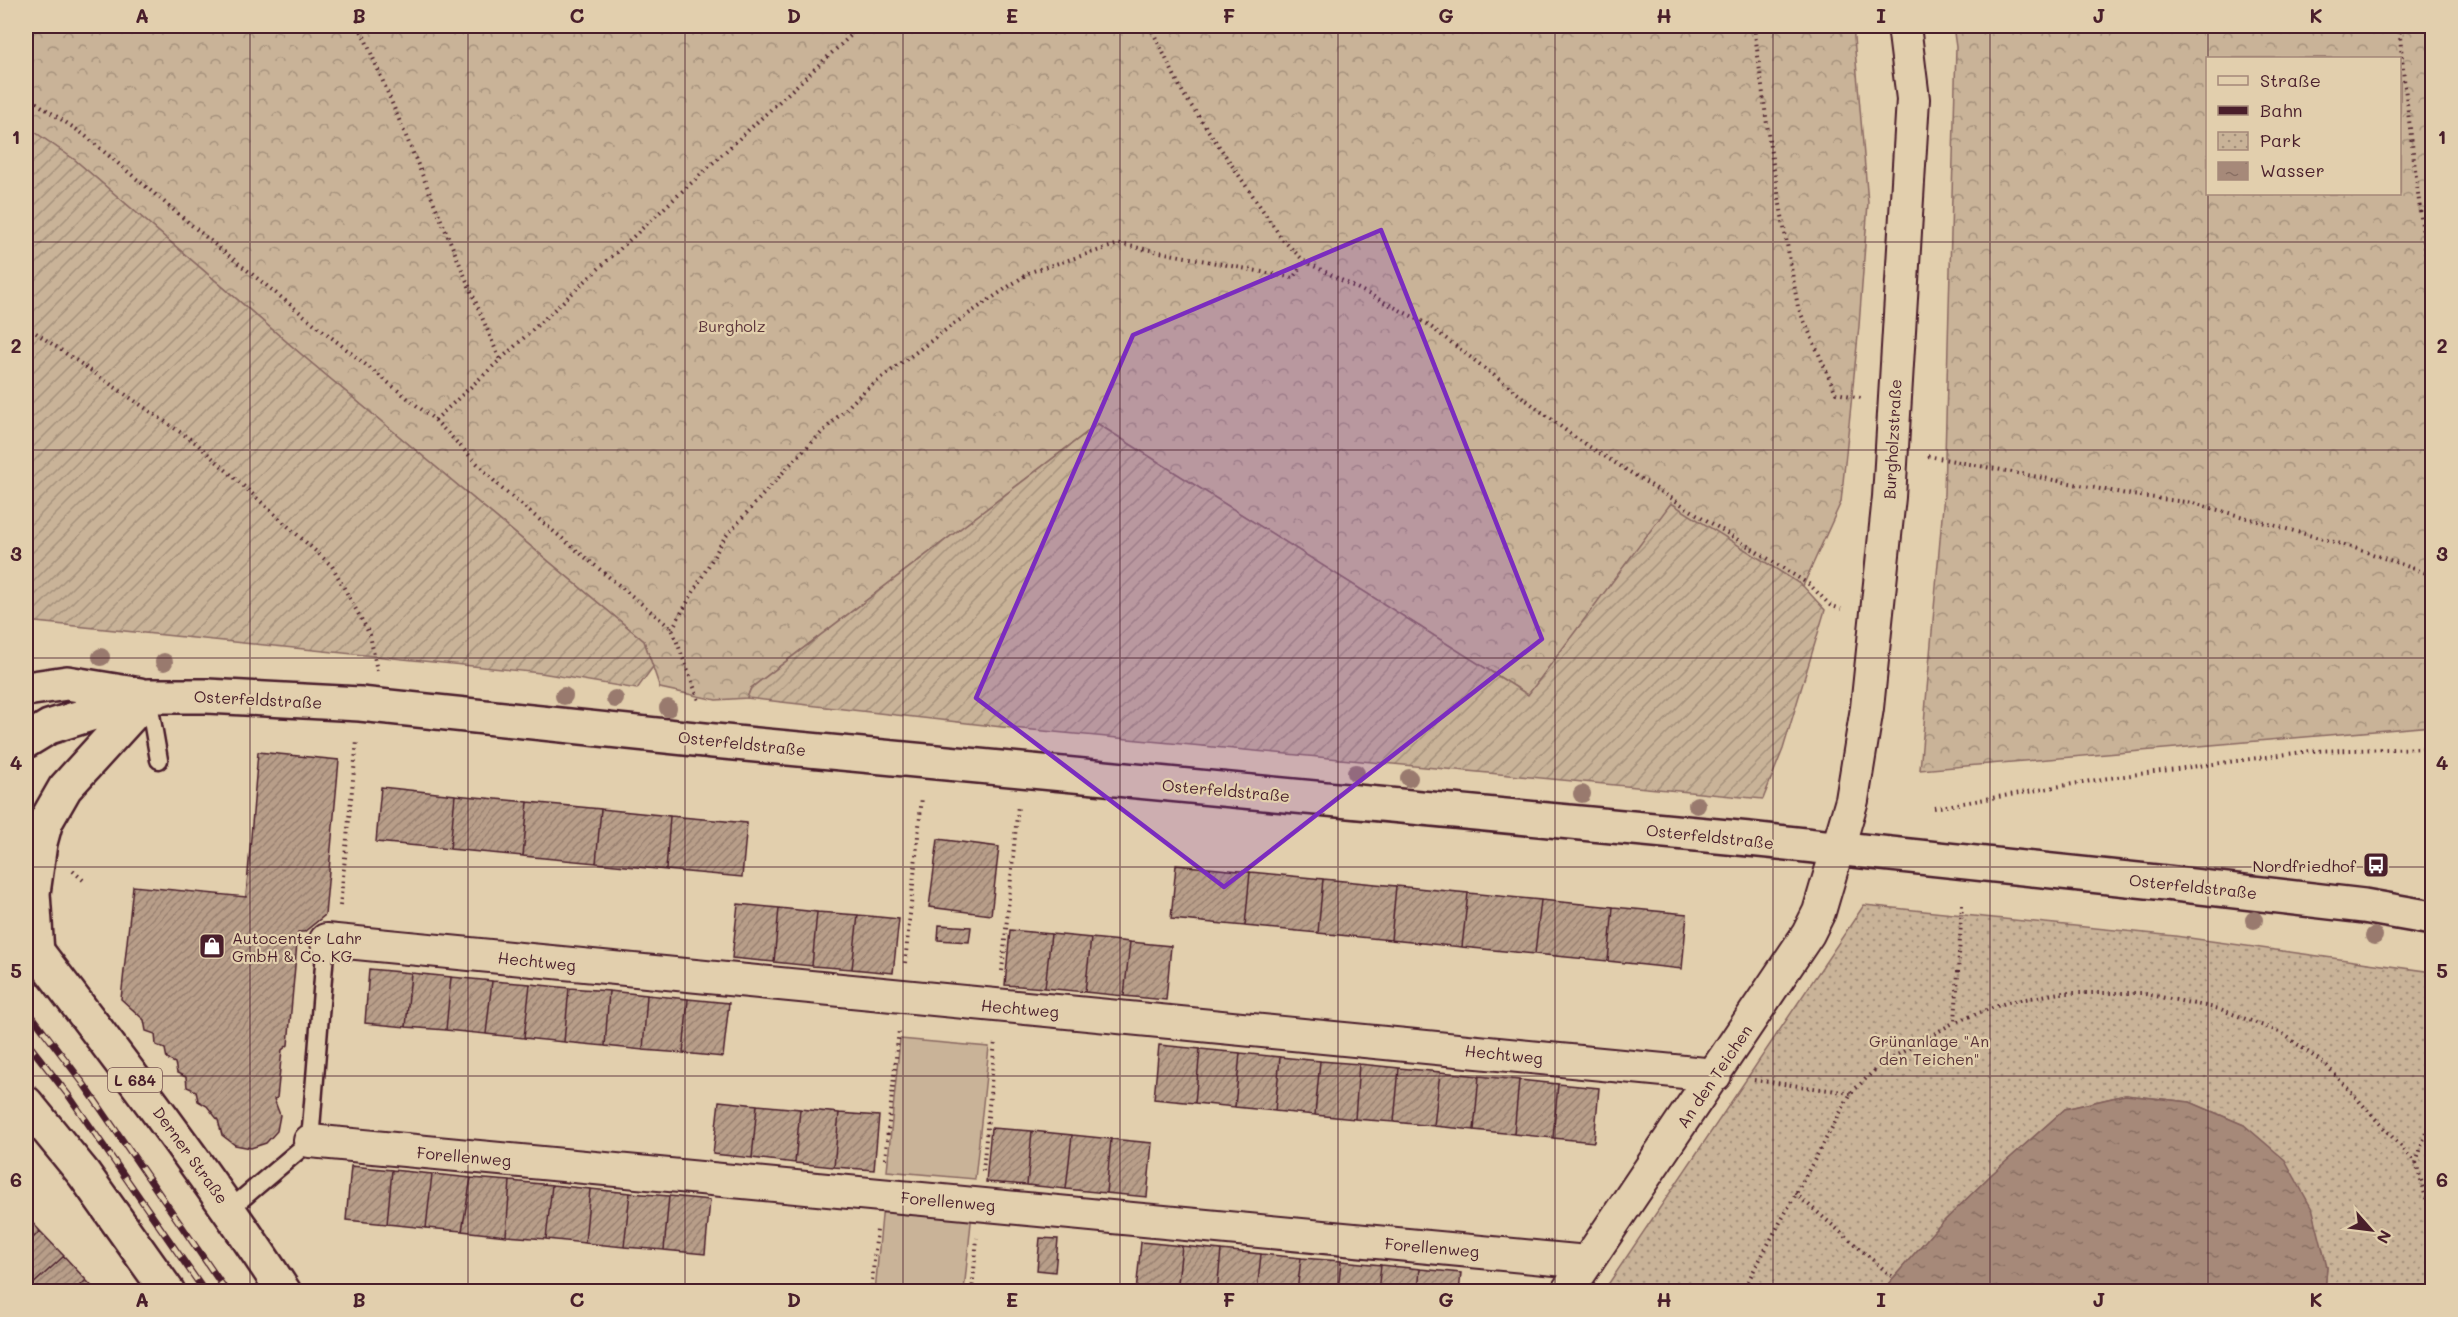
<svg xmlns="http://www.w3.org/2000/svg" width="2458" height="1317" font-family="Mali,sans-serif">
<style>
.grass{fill:#c9b398;stroke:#8a6962;stroke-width:1.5}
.forest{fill:url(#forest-crowns);stroke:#8a6962;stroke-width:1.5;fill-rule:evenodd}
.park{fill:url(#park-dots);stroke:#8a6962;stroke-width:1.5}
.garden{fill:url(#garden-furrows);stroke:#8a6962;stroke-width:1.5}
.water{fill:url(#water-ripples);stroke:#815f5a;stroke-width:1.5}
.building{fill:url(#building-hatch);stroke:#4a1f2b;stroke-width:1.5}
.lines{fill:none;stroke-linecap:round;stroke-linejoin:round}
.lane-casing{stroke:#4a1f2b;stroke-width:21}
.street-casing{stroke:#4a1f2b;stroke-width:36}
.secondary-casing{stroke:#4a1f2b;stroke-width:38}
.primary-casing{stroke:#4a1f2b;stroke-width:38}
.path{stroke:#4a1f2b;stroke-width:4;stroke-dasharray:1.5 4.5;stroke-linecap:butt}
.lane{stroke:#e2cfad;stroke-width:16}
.street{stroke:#e2cfad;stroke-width:32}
.secondary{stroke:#e2cfad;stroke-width:33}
.primary{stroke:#e2cfad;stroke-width:33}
.rail-casing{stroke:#4a1f2b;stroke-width:7}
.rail{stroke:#e2cfad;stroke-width:4.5;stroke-dasharray:14;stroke-linecap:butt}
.tree{fill:#997a6e}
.marked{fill:#7b2cbf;fill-opacity:0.2;stroke:#7b2cbf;stroke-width:4.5;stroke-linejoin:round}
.grid{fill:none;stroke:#4a1f2b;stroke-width:1.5;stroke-opacity:0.55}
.labels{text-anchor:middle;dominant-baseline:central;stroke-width:4.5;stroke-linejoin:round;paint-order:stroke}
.shield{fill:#e2cfad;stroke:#785452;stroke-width:1.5}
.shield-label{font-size:15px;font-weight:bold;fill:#4a1f2b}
.park-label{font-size:16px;fill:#5d353b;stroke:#e2cfad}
.street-label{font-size:16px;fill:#4a1f2b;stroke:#e2cfad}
.poi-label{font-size:16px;fill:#4a1f2b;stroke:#e2cfad;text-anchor:end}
.neatline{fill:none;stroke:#4a1f2b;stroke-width:2}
.grid-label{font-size:20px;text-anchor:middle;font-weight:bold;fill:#4a1f2b}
</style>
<defs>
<pattern id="forest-crowns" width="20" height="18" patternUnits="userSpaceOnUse" patternTransform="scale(1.5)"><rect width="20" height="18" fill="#c9b398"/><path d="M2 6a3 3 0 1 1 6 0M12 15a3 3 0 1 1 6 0" fill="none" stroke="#a5917c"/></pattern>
<pattern id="park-dots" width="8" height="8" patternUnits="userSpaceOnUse" patternTransform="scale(1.5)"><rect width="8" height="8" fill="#c9b398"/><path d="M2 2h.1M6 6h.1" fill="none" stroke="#a5917c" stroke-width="1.8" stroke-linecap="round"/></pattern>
<pattern id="garden-furrows" width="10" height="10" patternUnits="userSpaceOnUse" patternTransform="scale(1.5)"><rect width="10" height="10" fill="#c9b398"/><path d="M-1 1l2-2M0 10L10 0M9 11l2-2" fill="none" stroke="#a5917c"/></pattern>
<pattern id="water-ripples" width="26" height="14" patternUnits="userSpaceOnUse" patternTransform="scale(1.5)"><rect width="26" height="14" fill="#a68979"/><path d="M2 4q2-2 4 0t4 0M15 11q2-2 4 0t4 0" fill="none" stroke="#896f63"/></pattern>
<pattern id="building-hatch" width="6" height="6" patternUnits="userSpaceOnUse" patternTransform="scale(1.5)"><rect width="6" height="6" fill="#b89e89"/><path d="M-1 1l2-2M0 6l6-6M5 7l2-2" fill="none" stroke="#988070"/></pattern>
</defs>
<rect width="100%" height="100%" fill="#e2cfad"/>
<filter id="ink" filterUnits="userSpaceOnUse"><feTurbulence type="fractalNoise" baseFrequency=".0167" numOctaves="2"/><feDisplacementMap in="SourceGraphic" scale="12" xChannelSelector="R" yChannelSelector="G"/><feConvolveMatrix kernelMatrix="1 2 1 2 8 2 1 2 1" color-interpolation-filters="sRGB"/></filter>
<g filter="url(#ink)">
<path class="grass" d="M 900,1039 L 989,1047 L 975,1179 L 887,1171 Z
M 883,1205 L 972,1213 L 964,1291 L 875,1292 Z"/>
<path class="forest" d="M 26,26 L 1853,26 L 1868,203 L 1859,326 L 1841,502 L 1803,586 L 1671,504 L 1528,695 L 1098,424 L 751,688 L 747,698 L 716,700 L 660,688 L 644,641 L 309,361 L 75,160 L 26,126 Z
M 1953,26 L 2432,26 L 2432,726 L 1920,770 L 1944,494 L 1956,47 ZM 2208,58 L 2400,58 L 2400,194 L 2208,194 Z"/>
<path class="park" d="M 1864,905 L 2175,936 L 2432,972 L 2432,1291 L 2325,1291 L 2327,1267 L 2244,1125 L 2190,1102 L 2125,1095 L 2065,1109 L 1992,1174 L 1934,1231 L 1882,1291 L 1603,1292 Z"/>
<path class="garden" d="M 26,126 L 75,160 L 309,361 L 644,641 L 653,667 L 637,689 L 541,673 L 26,621 Z
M 1098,424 L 1528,695 L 1671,503 L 1803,586 L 1825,610 L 1783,749 L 1763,799 L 1002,727 L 747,698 L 751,688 Z"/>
<path class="water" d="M 2125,1095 L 2190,1102 L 2244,1125 L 2285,1160 L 2313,1211 L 2327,1267 L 2325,1291 L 1882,1291 L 1934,1231 L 1992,1174 L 2065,1109 Z"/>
<path class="building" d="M 258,752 L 339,760 L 325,915 L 304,932 L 298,932 L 288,1045 L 282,1050 L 277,1098 L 274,1099 L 280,1115 L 277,1131 L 266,1143 L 251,1148 L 235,1145 L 222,1135 L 218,1120 L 207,1106 L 198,1101 L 196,1091 L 187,1087 L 186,1077 L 177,1073 L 175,1063 L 167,1059 L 165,1049 L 156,1045 L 155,1034 L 146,1031 L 144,1020 L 121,999 L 133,886 L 246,897 Z
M 381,787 L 455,795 L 450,849 L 376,842 Z
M 455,795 L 528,802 L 523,856 L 450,849 Z
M 528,802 L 601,809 L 596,863 L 523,856 Z
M 601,809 L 670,816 L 666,870 L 596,863 Z
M 670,816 L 747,823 L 742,877 L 666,870 Z
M 938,839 L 999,847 L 991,915 L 929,907 Z
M 1176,865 L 1250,872 L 1245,926 L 1171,919 Z
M 1250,872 L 1323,879 L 1318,933 L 1245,926 Z
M 1323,879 L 1396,886 L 1391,940 L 1318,933 Z
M 1396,886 L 1468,893 L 1462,947 L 1391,940 Z
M 1468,893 L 1541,900 L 1535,954 L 1462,947 Z
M 1541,900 L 1613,907 L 1608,961 L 1535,954 Z
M 738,904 L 779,908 L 774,962 L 732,958 Z
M 1613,907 L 1687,914 L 1682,969 L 1608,961 Z
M 779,908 L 817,912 L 812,966 L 774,962 Z
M 817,912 L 858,915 L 852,969 L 812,966 Z
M 858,915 L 899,919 L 893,973 L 852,969 Z
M 939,925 L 971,927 L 969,942 L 938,940 Z
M 1010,930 L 1051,934 L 1045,988 L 1005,985 Z
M 1051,934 L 1091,938 L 1085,992 L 1045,988 Z
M 1091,938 L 1130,942 L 1124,996 L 1085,992 Z
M 1130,942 L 1171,946 L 1166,1000 L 1124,996 Z
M 369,969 L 411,973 L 406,1027 L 365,1023 Z
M 411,973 L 451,977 L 446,1030 L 406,1027 Z
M 451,977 L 492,981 L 486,1034 L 446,1030 Z
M 492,981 L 530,984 L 524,1038 L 486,1034 Z
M 530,984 L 569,988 L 564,1042 L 524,1038 Z
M 569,988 L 609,991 L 605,1046 L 564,1042 Z
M 609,991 L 647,995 L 643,1050 L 605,1046 Z
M 647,995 L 688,999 L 683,1053 L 643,1050 Z
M 688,999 L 729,1003 L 723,1057 L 683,1053 Z
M 1159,1045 L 1200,1049 L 1195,1103 L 1154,1099 Z
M 1200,1049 L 1240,1053 L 1235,1107 L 1195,1103 Z
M 1240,1053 L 1280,1057 L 1275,1111 L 1235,1107 Z
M 1280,1057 L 1320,1061 L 1315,1115 L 1275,1111 Z
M 1320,1061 L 1359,1064 L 1355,1119 L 1315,1115 Z
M 1359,1064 L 1399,1068 L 1394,1122 L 1355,1119 Z
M 1399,1068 L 1440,1072 L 1434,1126 L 1394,1122 Z
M 1440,1072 L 1479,1076 L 1474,1130 L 1434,1126 Z
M 1479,1076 L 1519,1080 L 1514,1134 L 1474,1130 Z
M 1519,1080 L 1558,1084 L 1553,1138 L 1514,1134 Z
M 1558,1084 L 1599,1088 L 1594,1142 L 1553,1138 Z
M 719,1101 L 757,1105 L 752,1158 L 713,1154 Z
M 757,1105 L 800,1109 L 795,1163 L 752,1158 Z
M 800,1109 L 839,1113 L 834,1167 L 795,1163 Z
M 839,1113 L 879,1116 L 874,1170 L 834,1167 Z
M 991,1128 L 1032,1131 L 1027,1185 L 986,1182 Z
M 1032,1131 L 1072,1135 L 1066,1189 L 1027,1185 Z
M 1072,1135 L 1111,1139 L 1106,1193 L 1066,1189 Z
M 1111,1139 L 1152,1143 L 1147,1197 L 1106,1193 Z
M 351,1166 L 392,1170 L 387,1224 L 346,1220 Z
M 392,1170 L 432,1174 L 426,1228 L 387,1224 Z
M 432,1174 L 471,1178 L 462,1231 L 426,1228 Z
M 471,1178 L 510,1181 L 506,1236 L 462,1231 Z
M 510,1181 L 552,1185 L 546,1239 L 506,1236 Z
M 552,1185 L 590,1189 L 585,1243 L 546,1239 Z
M 590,1189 L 630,1193 L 624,1247 L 585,1243 Z
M 630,1193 L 669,1196 L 664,1250 L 624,1247 Z
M 669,1196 L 710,1200 L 705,1254 L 664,1250 Z
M 26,1216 L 40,1231 L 26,1245 Z
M 40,1231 L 64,1256 L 30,1287 L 26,1282 L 26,1245 Z
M 1040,1238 L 1058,1239 L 1055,1272 L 1037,1270 Z
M 1141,1242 L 1182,1246 L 1177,1292 L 1136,1292 Z
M 1182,1246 L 1221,1250 L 1217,1292 L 1177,1292 Z
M 1221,1250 L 1261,1254 L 1257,1292 L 1217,1292 Z
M 1261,1254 L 1301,1258 L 1297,1292 L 1257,1292 Z
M 64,1256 L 86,1280 L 74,1292 L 35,1292 L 30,1287 Z
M 1301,1258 L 1341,1261 L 1338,1292 L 1297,1292 Z
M 1341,1261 L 1381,1265 L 1378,1292 L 1338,1292 Z
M 1381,1265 L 1420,1269 L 1418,1292 L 1378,1292 Z
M 1420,1269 L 1461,1273 L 1459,1292 L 1418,1292 Z
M 86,1280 L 97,1292 L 74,1292 Z"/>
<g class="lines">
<defs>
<path id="lane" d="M 148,697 L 159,760
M 230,1209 L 310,1141 L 326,940"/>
<path id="street" d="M 326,940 L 1715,1075
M 310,1141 L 1587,1262
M 1567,1292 L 1808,934 L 1819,912 L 1852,800 L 1867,708 L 1889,497 L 1913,99 L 1904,26"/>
<path id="secondary" d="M 26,689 L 67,683 L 140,695
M 26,741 L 49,727 L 148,696 L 207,696 L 360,704 L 714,741 L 1749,839 L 2166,883 L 2364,906 L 2432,918
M 37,953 L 33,893 L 40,843 L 46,821 L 65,788 L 147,698"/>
<path id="primary" d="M 26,937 C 115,1054 204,1169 284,1292
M 26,1103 L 84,1174 L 168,1292"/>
</defs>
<use href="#lane" class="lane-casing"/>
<use href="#street" class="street-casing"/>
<use href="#secondary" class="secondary-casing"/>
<use href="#primary" class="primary-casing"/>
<path class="path" d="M 358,26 L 363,34 L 500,360
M 1150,26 L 1184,95 L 1283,240 L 1304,261 L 1427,324 L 1577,439 L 1810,585 L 1830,605 L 1841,609
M 1754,26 L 1770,147 L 1798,307 L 1836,393 L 1861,398
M 2399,26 L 2404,79 L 2432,307
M 26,96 L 83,134 L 213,243 L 435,420 L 501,488 L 672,629 L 700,703
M 26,326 L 196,443 L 332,566 L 370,635 L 377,671
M 435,420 L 861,26
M 1928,456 L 2132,495 L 2193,503 L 2352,547 L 2432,575
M 672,629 L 725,537 L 795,459 L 864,391 L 951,326 L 1030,272 L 1119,244 L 1293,278 L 1304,261
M 1934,808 L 2102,779 L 2310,751 L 2432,748
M 73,871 L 83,880
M 1962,905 L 1955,1022 L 2008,1002 L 2060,993 L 2141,993 L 2220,1009 L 2282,1033 L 2327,1066 L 2416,1163 L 2432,1219
M 340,906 L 357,741
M 905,963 L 922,797
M 1002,971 L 1018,805
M 1754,1080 L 1851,1093
M 885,1159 L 899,1030
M 2416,1163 L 2432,1114
M 983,1171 L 995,1041
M 1795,1193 L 1895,1279
M 871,1292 L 877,1230
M 972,1292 L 977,1238
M 1742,1292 L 1851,1093 L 1881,1064 L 1955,1022"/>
<use href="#lane" class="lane"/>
<use href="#street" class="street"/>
<use href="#secondary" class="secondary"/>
<use href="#primary" class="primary"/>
<defs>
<path id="rail" d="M 26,1008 L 83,1083 L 227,1292
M 26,1041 L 69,1096 L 205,1292"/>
</defs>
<use href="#rail" class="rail-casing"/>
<use href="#rail" class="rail"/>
</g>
<g class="tree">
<circle cx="101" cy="657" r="9"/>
<circle cx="164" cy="662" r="9"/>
<circle cx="564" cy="696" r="9"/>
<circle cx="615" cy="699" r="9"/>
<circle cx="668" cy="708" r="9"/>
<circle cx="1356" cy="773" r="9"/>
<circle cx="1409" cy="778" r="9"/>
<circle cx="1582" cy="794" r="9"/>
<circle cx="1697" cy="805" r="9"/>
<circle cx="2254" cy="920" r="9"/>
<circle cx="2374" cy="936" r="9"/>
</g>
</g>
<path class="marked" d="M 1381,230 L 1542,639 L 1224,887 L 976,698 L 1133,335 Z"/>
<path class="grid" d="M 250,26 L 250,1292M 468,26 L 468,1292M 685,26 L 685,1292M 903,26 L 903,1292M 1120,26 L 1120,1292M 1338,26 L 1338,1292M 1555,26 L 1555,1292M 1773,26 L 1773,1292M 1990,26 L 1990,1292M 2208,26 L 2208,58M 2208,194 L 2208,1292M 26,242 L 2432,242M 26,450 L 2432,450M 26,658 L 2432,658M 26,867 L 2432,867M 26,1076 L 2432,1076"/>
<defs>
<symbol id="bus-square" viewBox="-11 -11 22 22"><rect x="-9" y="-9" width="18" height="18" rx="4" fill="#4a1f2b" stroke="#e2cfad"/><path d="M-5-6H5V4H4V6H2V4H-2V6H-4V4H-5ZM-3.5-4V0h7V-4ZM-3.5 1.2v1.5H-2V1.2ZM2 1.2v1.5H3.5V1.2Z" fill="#fff"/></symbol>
<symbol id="shop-square" viewBox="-11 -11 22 22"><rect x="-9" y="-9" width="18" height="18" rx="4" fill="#4a1f2b" stroke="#e2cfad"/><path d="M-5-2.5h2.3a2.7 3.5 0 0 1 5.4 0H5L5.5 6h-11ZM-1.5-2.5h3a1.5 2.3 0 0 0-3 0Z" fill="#fff"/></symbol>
</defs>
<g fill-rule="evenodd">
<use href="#bus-square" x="2361" y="850" width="30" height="30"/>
<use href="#shop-square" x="197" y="931" width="30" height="30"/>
</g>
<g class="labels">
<rect class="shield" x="108" y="1068" width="54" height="24" rx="4.5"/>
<g class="shield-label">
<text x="135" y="1080">L 684</text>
</g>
<g class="park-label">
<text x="732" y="325">Burgholz</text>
<text x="1929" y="1040">Grünanlage "An<tspan x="1929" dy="18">den Teichen"</tspan></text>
</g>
<g class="street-label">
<text transform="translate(1892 439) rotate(-87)">Burgholzstraße</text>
<text transform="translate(258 699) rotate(3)">Osterfeldstraße</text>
<text transform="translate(742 743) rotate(6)">Osterfeldstraße</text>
<text transform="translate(1226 790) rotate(5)">Osterfeldstraße</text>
<text transform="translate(1710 836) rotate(6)">Osterfeldstraße</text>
<text transform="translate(2193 886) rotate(6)">Osterfeldstraße</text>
<text transform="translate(537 961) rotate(6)">Hechtweg</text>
<text transform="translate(1020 1008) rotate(5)">Hechtweg</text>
<text transform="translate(1504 1054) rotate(6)">Hechtweg</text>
<text transform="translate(1714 1076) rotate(-56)">An den Teichen</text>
<text transform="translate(191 1155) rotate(54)">Derner Straße</text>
<text transform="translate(464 1156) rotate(5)">Forellenweg</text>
<text transform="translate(948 1201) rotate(5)">Forellenweg</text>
<text transform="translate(1432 1247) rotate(5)">Forellenweg</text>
</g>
<g class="poi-label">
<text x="2356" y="865">Nordfriedhof</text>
<text x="232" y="937" text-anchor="start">Autocenter Lahr<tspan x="232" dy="18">GmbH &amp; Co. KG</tspan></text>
</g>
</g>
<rect width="2458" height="1317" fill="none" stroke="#e2cfad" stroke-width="66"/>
<rect x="2206" y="57" width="195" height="138" fill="#e2cfad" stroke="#a58979" stroke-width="1.5"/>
<rect x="2218" y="76" width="30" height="9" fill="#e2cfad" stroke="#a58979" stroke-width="1.5"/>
<text x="2260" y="87" font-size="18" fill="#4a1f2b">Straße</text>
<rect x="2218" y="106" width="30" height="9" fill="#4a1f2b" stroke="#a58979" stroke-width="1.5"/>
<text x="2260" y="117" font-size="18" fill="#4a1f2b">Bahn</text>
<rect x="2218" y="132" width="30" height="18" fill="url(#park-dots)" stroke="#a58979" stroke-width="1.5"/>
<text x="2260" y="147" font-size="18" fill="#4a1f2b">Park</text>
<rect x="2218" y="162" width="30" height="18" fill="url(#water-ripples)" stroke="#a58979" stroke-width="1.5"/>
<text x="2260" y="177" font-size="18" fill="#4a1f2b">Wasser</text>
<g transform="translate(2371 1230) rotate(118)" stroke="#e2cfad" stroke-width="4.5" paint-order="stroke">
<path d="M0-4.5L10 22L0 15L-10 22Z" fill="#4a1f2b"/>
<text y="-9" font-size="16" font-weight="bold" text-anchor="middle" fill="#4a1f2b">N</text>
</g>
<rect x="33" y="33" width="2392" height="1251" class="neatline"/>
<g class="grid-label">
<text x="142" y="23">A</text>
<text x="359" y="23">B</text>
<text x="577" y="23">C</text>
<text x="794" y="23">D</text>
<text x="1012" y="23">E</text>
<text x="1229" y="23">F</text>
<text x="1446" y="23">G</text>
<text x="1664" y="23">H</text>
<text x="1881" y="23">I</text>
<text x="2099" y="23">J</text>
<text x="2316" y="23">K</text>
<text x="16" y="144">1</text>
<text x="2442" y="144">1</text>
<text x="16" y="353">2</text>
<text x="2442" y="353">2</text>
<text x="16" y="561">3</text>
<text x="2442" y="561">3</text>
<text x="16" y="770">4</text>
<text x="2442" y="770">4</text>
<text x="16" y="978">5</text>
<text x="2442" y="978">5</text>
<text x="16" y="1187">6</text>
<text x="2442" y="1187">6</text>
<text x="142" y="1307">A</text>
<text x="359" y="1307">B</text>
<text x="577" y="1307">C</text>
<text x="794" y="1307">D</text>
<text x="1012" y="1307">E</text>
<text x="1229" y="1307">F</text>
<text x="1446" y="1307">G</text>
<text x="1664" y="1307">H</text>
<text x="1881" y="1307">I</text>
<text x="2099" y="1307">J</text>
<text x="2316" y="1307">K</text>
</g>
</svg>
